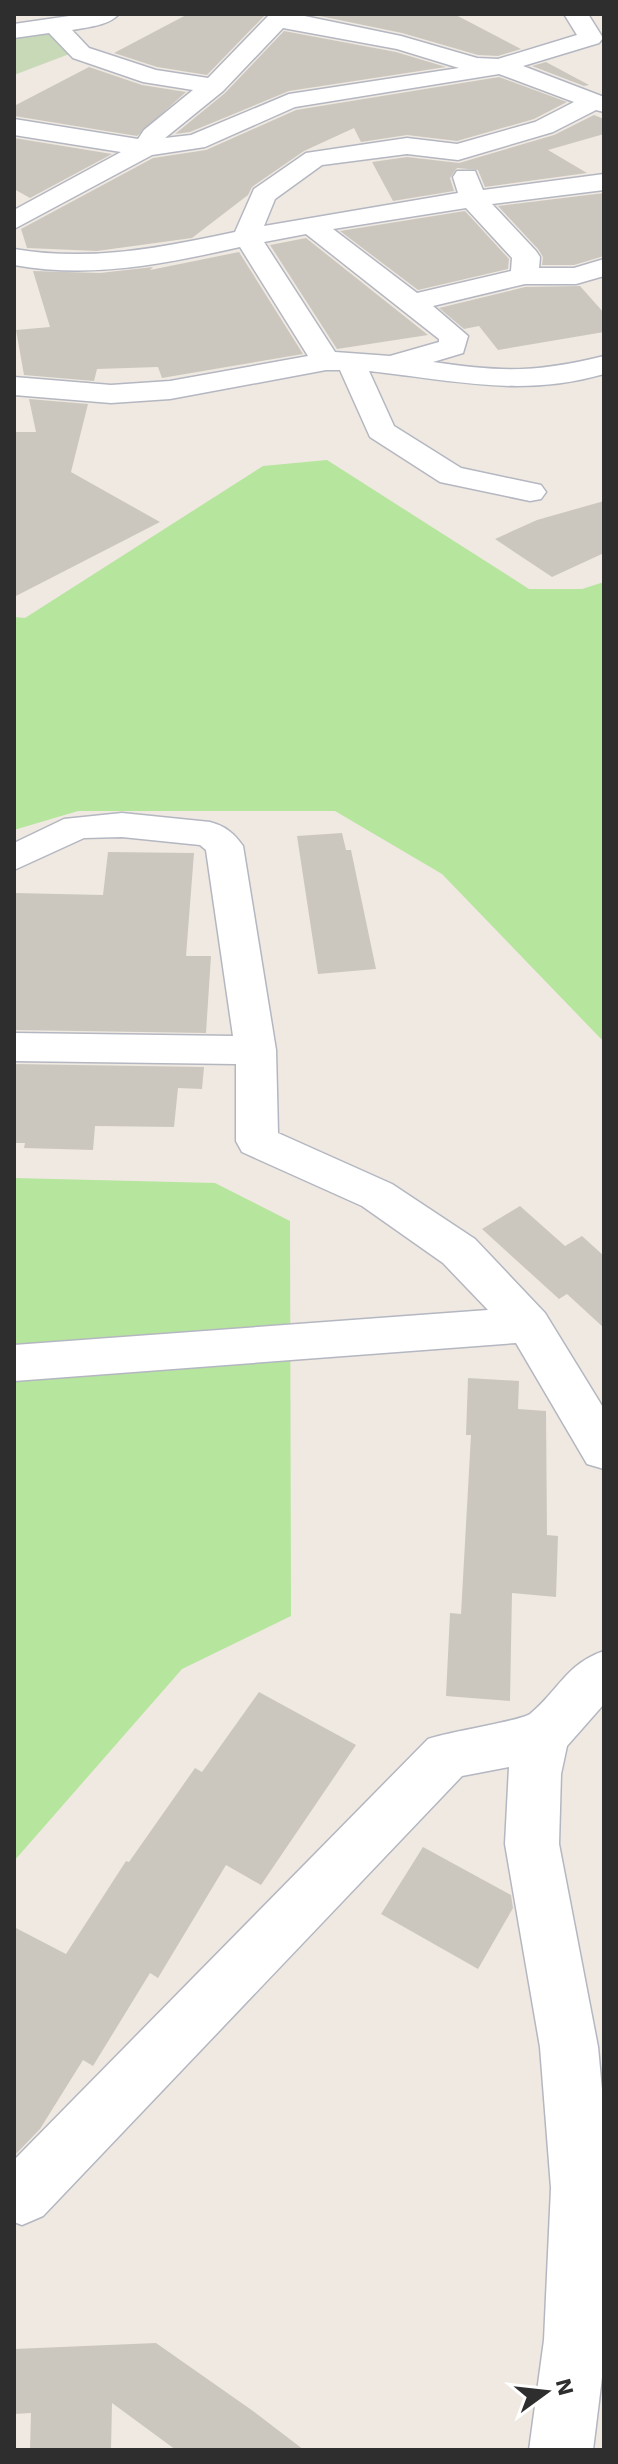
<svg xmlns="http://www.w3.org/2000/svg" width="618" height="2464" font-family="'Work Sans',sans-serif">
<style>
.green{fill:#b6e59e}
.cemetery{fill:#c8d9b8}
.building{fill:#cbc7bf}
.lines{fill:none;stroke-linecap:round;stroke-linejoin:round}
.minor-casing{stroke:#b4b7c1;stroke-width:3}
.minor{fill:#fff;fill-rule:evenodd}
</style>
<rect width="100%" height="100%" fill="#efe9e1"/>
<path class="green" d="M 327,460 L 529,589 L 582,589 L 604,582 L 604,1042 L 442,874 L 335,811 L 78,811 L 14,830 L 14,617 L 25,618 L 263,466 Z
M 14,1178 L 215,1183 L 290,1221 L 291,1616 L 182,1669 L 14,1861 Z"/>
<path class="cemetery" d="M 47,29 L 72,53 L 14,75 L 14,34 Z"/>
<path class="building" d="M 188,14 L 266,14 L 207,75 L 157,67 L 114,53 Z
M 310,14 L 454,14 L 521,49 L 498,56 L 478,55 L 402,33 Z
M 284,31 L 396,52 L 446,67 L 289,91 L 190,132 L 175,134 L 225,93 Z
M 546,62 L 589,85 L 584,86 L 532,66 Z
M 89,67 L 142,85 L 186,92 L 137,136 L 14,116 L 14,106 Z
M 499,77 L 567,102 L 534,119 L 457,141 L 407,135 L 361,142 L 354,128 L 304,151 L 252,187 L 248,195 L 192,238 L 97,251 L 27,248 L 21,229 L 153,158 L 206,150 L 296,110 Z
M 594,115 L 604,119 L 604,134 L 548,150 L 587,173 L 485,187 L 478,170 L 457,168 L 450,178 L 454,191 L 393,201 L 372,162 L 407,157 L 459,163 L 554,135 Z
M 14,138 L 112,154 L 30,198 L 14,189 Z
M 604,193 L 604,256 L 574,265 L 542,265 L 543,257 L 538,249 L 498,206 Z
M 465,211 L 509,259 L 508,269 L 418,290 L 340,231 Z
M 306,238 L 428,335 L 337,349 L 270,245 Z
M 239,252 L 303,354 L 162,378 L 158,367 L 97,369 L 94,381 L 24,375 L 16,330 L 50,327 L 33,271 L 100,273 L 153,267 L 150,270 Z
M 580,286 L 604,313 L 604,332 L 498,350 L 479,326 L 464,329 L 439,308 L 525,287 Z
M 29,399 L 88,404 L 71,472 L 160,522 L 14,597 L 14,432 L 36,432 Z
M 604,501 L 604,553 L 552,577 L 495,539 L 537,520 Z
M 342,833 L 346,850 L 351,850 L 376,969 L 318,974 L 297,836 Z
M 108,852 L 194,853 L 186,956 L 211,956 L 206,1033 L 14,1030 L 14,893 L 103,895 Z
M 14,1064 L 204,1067 L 202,1089 L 178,1088 L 174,1127 L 95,1126 L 93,1150 L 24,1148 L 25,1143 L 14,1143 Z
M 520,1206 L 565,1246 L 582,1236 L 604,1256 L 604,1328 L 567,1294 L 559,1299 L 482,1229 Z
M 468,1378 L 519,1381 L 518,1409 L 546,1411 L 547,1535 L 558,1536 L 556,1597 L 512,1593 L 510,1701 L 446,1696 L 450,1613 L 461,1614 L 471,1435 L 466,1435 Z
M 259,1692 L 356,1745 L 261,1885 L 226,1865 L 158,1978 L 150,1973 L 93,2066 L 83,2060 L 40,2129 L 14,2156 L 14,1927 L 66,1954 L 126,1861 L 129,1862 L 195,1768 L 202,1772 Z
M 423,1847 L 511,1895 L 513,1908 L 478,1969 L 381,1914 Z
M 156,2343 L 253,2411 L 304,2450 L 176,2450 L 112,2403 L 111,2450 L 30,2450 L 31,2413 L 14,2414 L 14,2349 Z"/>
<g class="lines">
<defs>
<path id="minor" d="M 83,14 L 119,14 C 108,26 87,27 72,30 L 89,48 L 156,70 L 208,78 L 270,14 L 295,14 L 401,36 L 477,58 L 498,59 L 577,35 L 564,14 L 588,14 L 603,38 L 599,43 L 523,66 L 604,97 L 604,112 L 596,110 L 553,132 L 458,160 L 407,154 L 322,165 L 275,199 L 264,226 L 458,193 L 453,177 L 457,171 L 475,171 L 483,190 L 604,174 L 604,190 L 492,204 L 536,251 L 540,257 L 539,268 L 574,268 L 604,259 L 604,276 L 576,284 L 525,284 L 433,306 L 468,336 L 463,353 L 433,362 C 501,372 536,373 604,356 L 604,374 C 521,398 453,380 369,371 L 394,426 L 461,468 L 541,485 L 546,492 L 541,499 L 530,501 L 440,482 L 370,437 L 340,370 L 326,370 L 170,399 L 111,403 L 14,395 L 14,377 L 111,385 L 170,381 L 308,356 L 240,247 C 165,264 91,279 14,265 L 14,249 C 89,262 161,248 235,232 L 254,189 L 306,153 L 407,138 L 457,144 L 535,122 L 574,102 L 499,74 L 295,107 L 205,147 L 152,155 L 14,229 L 14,210 L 121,152 L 14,135 L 14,119 L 138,139 L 144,130 L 193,90 L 143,82 L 73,58 L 49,33 L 14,38 L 14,24 ZM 283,28 L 397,49 L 459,68 L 289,94 L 191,135 L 165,138 L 223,91 ZM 466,208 L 512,258 L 511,271 L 417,293 L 333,229 ZM 306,234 L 439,339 L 439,342 L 390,356 L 335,352 L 264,242 Z
M 122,813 L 210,822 C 225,826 234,833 243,846 L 276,1050 L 278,1133 L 392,1184 L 475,1239 L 545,1313 L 604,1409 L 604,1469 L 587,1464 L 516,1343 L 14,1381 L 14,1345 L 488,1310 L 443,1263 L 362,1206 L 242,1152 L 236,1141 L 236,1064 L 14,1061 L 14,1033 L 233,1036 L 206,850 L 200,845 L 122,837 L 84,838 L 14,870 L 14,843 L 64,819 Z
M 604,1651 L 604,1704 L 567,1746 L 561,1774 L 559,1844 L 598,2047 L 604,2111 L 604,2361 L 593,2450 L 529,2450 L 544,2340 L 551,2188 L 540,2047 L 505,1844 L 509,1767 L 462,1776 L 43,2216 L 22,2225 L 14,2222 L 14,2160 L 428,1739 C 448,1732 520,1721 530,1714 C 559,1690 566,1664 604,1651 Z"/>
</defs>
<use href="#minor" class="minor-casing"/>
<use href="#minor" class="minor"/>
</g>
<rect width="618" height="2464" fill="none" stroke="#2e2e2e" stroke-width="32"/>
<g transform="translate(546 2392) rotate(75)" stroke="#ffffff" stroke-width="6" paint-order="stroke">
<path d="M0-6L14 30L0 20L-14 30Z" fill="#2e2e2e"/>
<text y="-12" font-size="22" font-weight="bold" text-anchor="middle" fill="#2e2e2e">N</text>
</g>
</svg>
